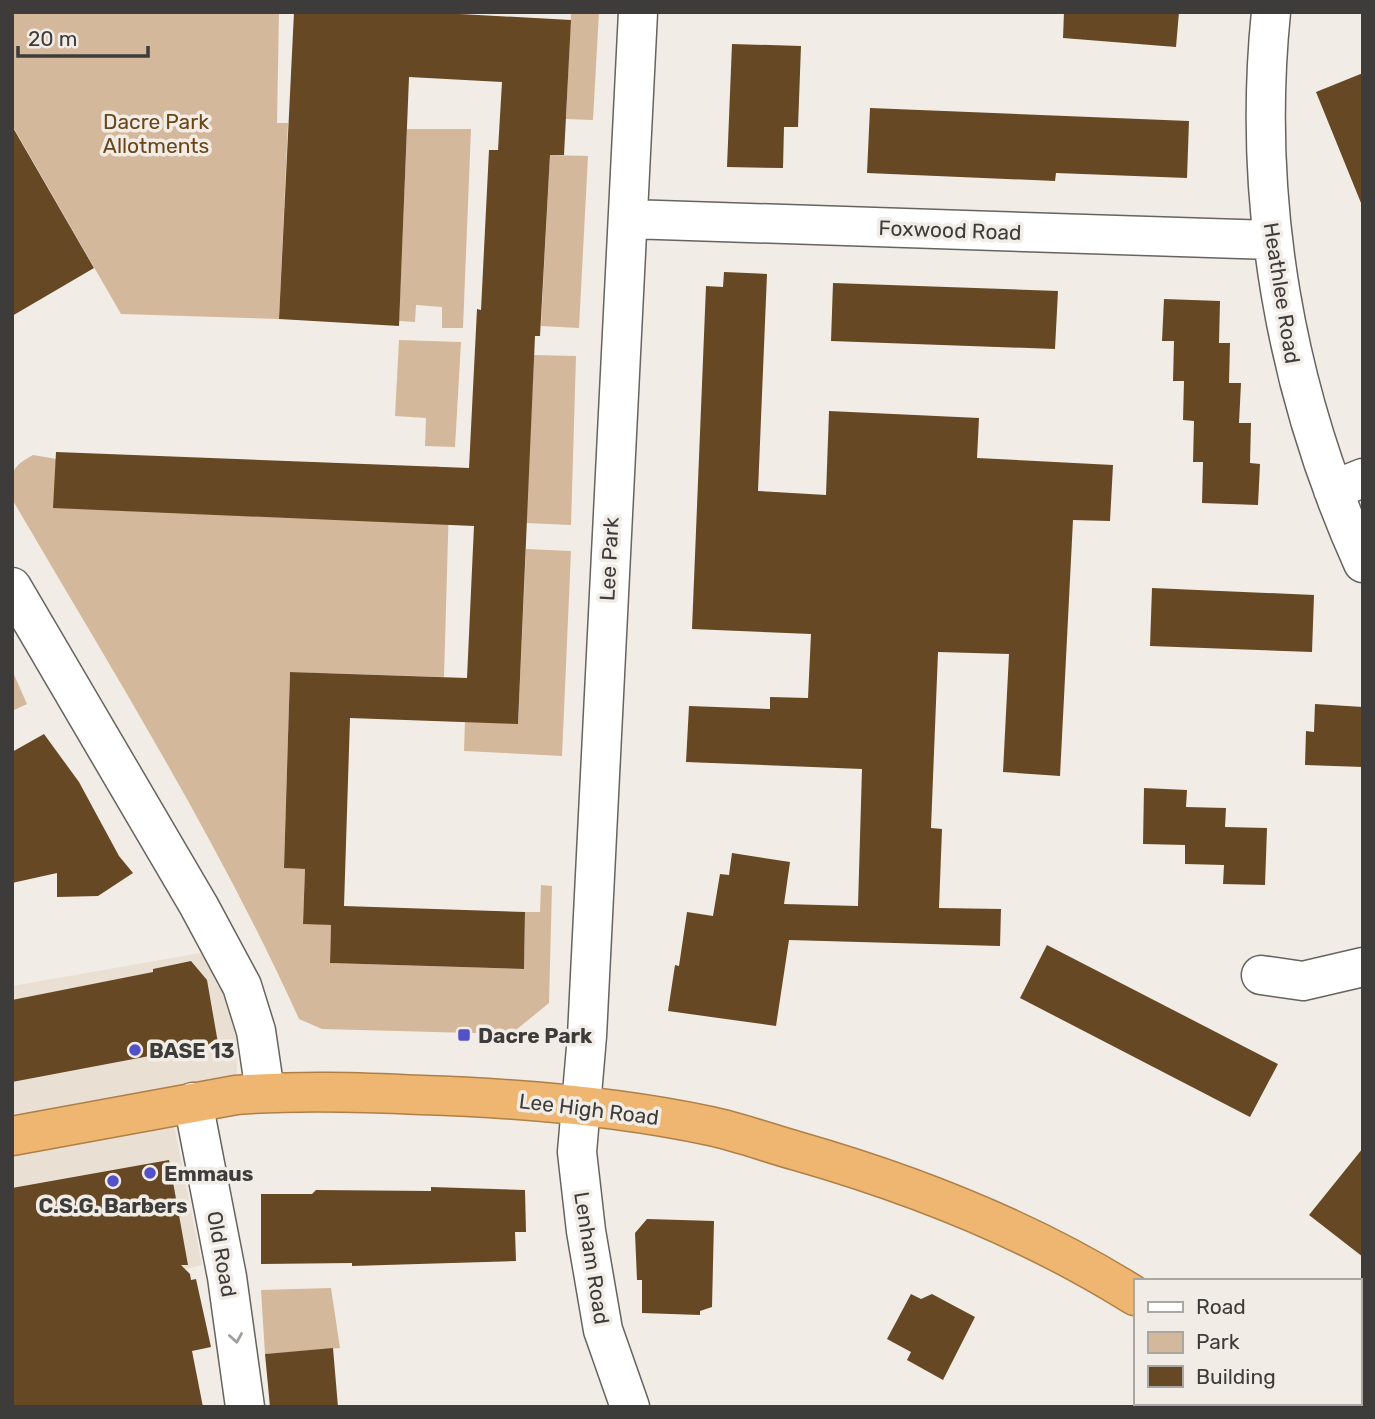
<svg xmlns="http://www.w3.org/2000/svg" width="1375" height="1419" font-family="Rubik,sans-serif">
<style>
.built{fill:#eadfd3}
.green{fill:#d4b89b}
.building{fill:#674824}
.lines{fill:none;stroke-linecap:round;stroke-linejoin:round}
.minor-casing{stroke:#67635d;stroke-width:41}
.trunk-casing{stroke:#ae8048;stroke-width:41}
.minor{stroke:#fff;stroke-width:38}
.trunk{stroke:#efb672;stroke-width:38}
.oneway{stroke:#9e9e9c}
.poi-dot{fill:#5251c8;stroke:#f2ece6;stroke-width:2.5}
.labels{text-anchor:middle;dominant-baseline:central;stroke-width:7;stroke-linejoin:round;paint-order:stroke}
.park-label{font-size:21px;fill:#694518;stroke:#f2ece6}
.street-label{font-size:21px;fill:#3e3c3a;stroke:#f2ece6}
.poi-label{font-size:21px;font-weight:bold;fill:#3e3c3a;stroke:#f2ece6;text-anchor:start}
</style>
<rect width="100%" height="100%" fill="#f2ece6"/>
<path class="built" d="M 206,952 L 236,1024 L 237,1090 L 169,1100 L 202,1265 L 12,1310 L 12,986 Z"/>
<path class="green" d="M 12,12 L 279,12 L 277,123 L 288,123 L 279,319 L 121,314 L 12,125 Z
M 571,12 L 599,12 L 593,120 L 566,119 Z
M 407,129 L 471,129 L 463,328 L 442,328 L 442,307 L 416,305 L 415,322 L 399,321 Z
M 550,155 L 588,156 L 579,328 L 541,326 Z
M 399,340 L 461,342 L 455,447 L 425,446 L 426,418 L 395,416 Z
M 534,355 L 576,356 L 571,525 L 526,523 Z
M 33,455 L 431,523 L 433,466 L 450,468 L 444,677 L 290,672 L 284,868 L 305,869 L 303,923 L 331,925 L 330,963 L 524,969 L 525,912 L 540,912 L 541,885 L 552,886 L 549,1003 L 511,1034 L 322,1029 L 299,1019 C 217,838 112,670 12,499 C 12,473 9,468 33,455 Z
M 526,549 L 571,551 L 562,756 L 464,751 L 465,721 L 518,724 Z
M 12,670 L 27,704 L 12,711 Z
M 331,1288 L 340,1348 L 265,1354 L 261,1290 Z"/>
<path class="building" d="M 294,12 L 423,12 L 571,20 L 564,155 L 550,155 L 540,336 L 535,336 L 518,724 L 350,718 L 344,906 L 525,912 L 524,969 L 330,963 L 331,925 L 303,924 L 305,869 L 284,868 L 290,672 L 467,678 L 474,526 L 53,508 L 56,452 L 469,468 L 477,309 L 481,310 L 489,150 L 498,150 L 502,82 L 409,77 L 399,326 L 279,319 Z
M 1064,12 L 1179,12 L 1176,47 L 1063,38 Z
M 732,44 L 801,46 L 798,127 L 784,127 L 783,168 L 727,167 Z
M 1363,73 L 1363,203 L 1361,203 L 1316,92 Z
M 870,108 L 1189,121 L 1187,178 L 1056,173 L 1055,181 L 867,173 Z
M 12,126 L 94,268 L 12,316 Z
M 724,272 L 767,274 L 758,491 L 826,495 L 829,411 L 979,418 L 977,458 L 1113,465 L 1110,521 L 1073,520 L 1060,776 L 1003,772 L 1009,654 L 938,652 L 931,828 L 942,829 L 939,908 L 1001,909 L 1000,946 L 789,940 L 776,1026 L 668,1011 L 675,965 L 679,966 L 687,912 L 713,916 L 720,874 L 729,875 L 732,853 L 790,862 L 784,904 L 858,906 L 862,769 L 686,762 L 689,706 L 770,709 L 770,697 L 808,698 L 811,634 L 692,629 L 706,286 L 723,287 Z
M 833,283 L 1058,291 L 1055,349 L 831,341 Z
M 1164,299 L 1220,301 L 1219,343 L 1230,343 L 1229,383 L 1241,383 L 1239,423 L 1251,423 L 1250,463 L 1260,464 L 1258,505 L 1202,503 L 1203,462 L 1193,462 L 1194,421 L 1183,420 L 1184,381 L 1173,381 L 1174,341 L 1162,341 Z
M 1152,588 L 1314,595 L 1312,652 L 1150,646 Z
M 1315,704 L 1363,707 L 1363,767 L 1305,765 L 1306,731 L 1314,732 Z
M 44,734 L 79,782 L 119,856 L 133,873 L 98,896 L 57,897 L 57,873 L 12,883 L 12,752 Z
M 1144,788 L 1187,790 L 1186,807 L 1226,808 L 1225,827 L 1267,828 L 1265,885 L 1223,884 L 1224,865 L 1185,864 L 1185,845 L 1143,844 Z
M 1047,945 L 1278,1064 L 1250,1117 L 1020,998 Z
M 191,961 L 207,980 L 218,1043 L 12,1082 L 12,1000 L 153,972 L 153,969 Z
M 1363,1148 L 1363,1257 L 1309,1215 Z
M 169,1160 L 188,1265 L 181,1265 L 190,1274 L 191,1280 L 196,1279 L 211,1347 L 192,1351 L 203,1407 L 12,1407 L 12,1188 Z
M 431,1187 L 525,1190 L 526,1232 L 515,1232 L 516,1261 L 352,1266 L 352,1263 L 261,1264 L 261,1194 L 312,1194 L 316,1190 L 431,1191 Z
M 647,1219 L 714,1221 L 712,1307 L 700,1311 L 700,1315 L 642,1313 L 642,1280 L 637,1280 L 635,1233 Z
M 911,1294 L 921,1299 L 932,1294 L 975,1317 L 943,1380 L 907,1360 L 911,1352 L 887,1339 Z
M 333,1348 L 338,1407 L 270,1407 L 265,1354 Z"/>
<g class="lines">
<defs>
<path id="minor" d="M 1271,12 C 1252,200 1285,390 1363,563
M 629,219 L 1271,240
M 1333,490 L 1363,478
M 12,587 L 199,906 L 242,986 L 256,1031 L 265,1092
M 1261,975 L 1303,981 L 1363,967
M 193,1102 L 227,1277 L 245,1407
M 630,1407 L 603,1330 L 586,1231 L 577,1152 L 587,1036 L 638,12"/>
<path id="trunk" d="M 12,1136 L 236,1095 C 298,1090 360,1092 421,1095 C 518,1098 615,1106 710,1126 C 739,1132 768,1143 797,1151 C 916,1185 1030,1230 1135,1296
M 1271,1403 L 1275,1407"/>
</defs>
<use href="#minor" class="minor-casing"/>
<use href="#trunk" class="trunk-casing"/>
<use href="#minor" class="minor"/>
<use href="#trunk" class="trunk"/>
</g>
<defs><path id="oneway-chevron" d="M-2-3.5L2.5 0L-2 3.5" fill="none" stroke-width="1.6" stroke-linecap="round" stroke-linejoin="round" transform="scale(1.75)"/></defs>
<use class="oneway" href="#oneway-chevron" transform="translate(236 1338) rotate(81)"/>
<g class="poi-dot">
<rect x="457" y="1028" width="14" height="14" rx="3.5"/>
<circle cx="135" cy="1050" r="7"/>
<circle cx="150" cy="1173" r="7"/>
<circle cx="113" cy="1181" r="7"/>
</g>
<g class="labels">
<g class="park-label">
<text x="156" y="121">Dacre Park<tspan x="156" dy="24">Allotments</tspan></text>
</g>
<g class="street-label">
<text transform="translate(950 230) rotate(2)">Foxwood Road</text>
<text transform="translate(1282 293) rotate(81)">Heathlee Road</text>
<text transform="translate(609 559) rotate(-87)">Lee Park</text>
<text transform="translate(589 1109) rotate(7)">Lee High Road</text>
<text transform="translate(222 1254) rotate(80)">Old Road</text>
<text transform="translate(592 1258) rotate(81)">Lenham Road</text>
</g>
<g class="poi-label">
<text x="478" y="1035">Dacre Park</text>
<text x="149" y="1050">BASE 13</text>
<text x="164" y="1173">Emmaus</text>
<text x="113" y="1205" text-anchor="middle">C.S.G. Barbers</text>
</g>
</g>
<rect width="1375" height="1419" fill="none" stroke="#3e3c3a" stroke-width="28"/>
<rect x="1134" y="1279" width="228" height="126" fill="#f2ece6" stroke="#aaa6a1" stroke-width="2"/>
<rect x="1148" y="1302" width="35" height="10" fill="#ffffff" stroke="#aaa6a1" stroke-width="2"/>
<text x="1196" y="1314" font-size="21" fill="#3e3c3a">Road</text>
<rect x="1148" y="1332" width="35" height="21" fill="#d4b89b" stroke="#aaa6a1" stroke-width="2"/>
<text x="1196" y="1349" font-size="21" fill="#3e3c3a">Park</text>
<rect x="1148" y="1366" width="35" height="21" fill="#674824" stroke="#aaa6a1" stroke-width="2"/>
<text x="1196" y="1384" font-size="21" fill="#3e3c3a">Building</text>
<path d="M18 46v10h130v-10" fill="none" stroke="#3e3c3a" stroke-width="3.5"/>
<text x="28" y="46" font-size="21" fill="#3e3c3a" stroke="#f2ece6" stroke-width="5" paint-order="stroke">20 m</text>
</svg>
